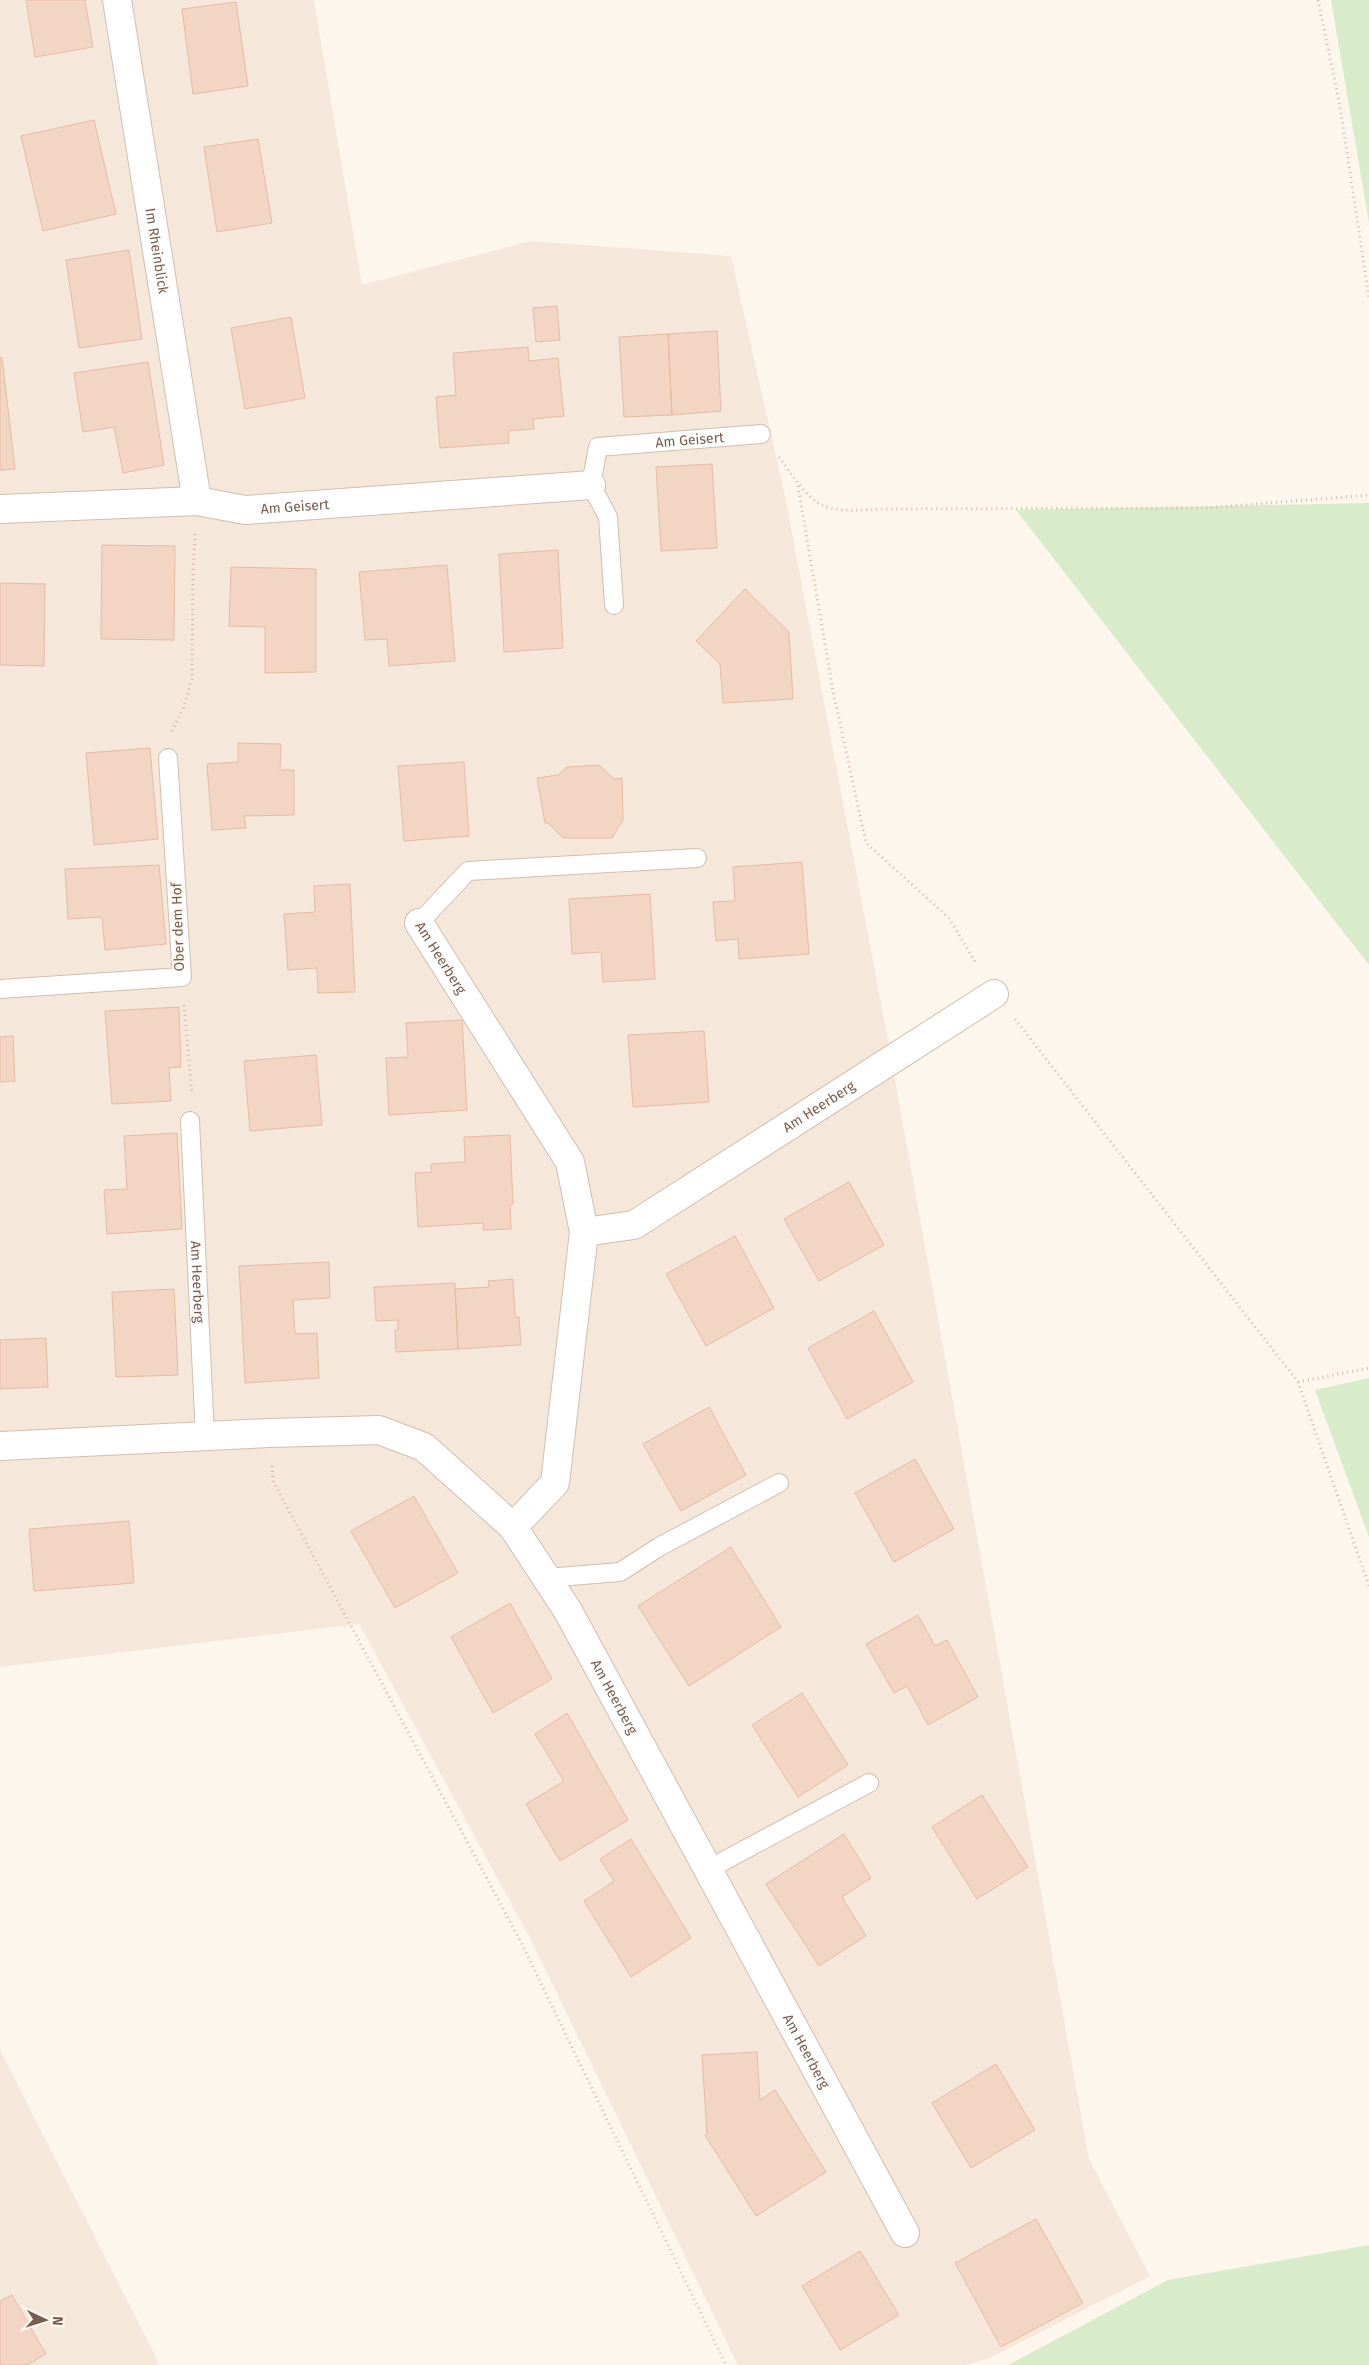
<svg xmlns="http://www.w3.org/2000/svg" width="1369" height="2365" font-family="'Fira Sans',sans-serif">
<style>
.residential{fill:#f5e8da}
.green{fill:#d8ecc9}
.building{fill:#f3d5c3;stroke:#e6bba3}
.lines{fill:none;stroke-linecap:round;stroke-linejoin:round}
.lane-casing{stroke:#d1beb0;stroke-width:20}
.street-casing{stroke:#d1beb0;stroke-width:30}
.path{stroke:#d9b8a5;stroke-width:3;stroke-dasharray:1 4;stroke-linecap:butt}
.lane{stroke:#fff;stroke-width:18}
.street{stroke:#fff;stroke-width:28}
.labels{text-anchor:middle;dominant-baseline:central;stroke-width:4;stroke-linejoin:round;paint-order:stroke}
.street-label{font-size:14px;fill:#7a5c4d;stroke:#fffaf3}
</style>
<rect width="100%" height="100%" fill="#fdf6ec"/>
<path class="residential" d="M 0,0 L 314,0 L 362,285 L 531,241 L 731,256 L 785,496 L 887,1035 L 1089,2159 L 1150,2276 L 990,2358 L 965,2365 L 738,2365 L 529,1936 L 359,1624 L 0,1667 Z
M 0,2050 L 160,2365 L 0,2365 Z"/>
<path class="green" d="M 1331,0 L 1369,0 L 1369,223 Z
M 1369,503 L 1369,965 L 1016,510 Z
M 1369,1378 L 1369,1537 L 1315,1390 Z
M 1369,2245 L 1369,2365 L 1008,2365 L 1168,2280 Z"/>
<path class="building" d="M 26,0 L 85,0 L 93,47 L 35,57 Z
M 236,2 L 248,86 L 193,94 L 182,9 Z
M 94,120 L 116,214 L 43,231 L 21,136 Z
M 258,139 L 272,223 L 217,232 L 204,147 Z
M 129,250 L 142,339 L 79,348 L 66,260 Z
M 557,306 L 560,340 L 536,342 L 533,308 Z
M 291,317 L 305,398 L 245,409 L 231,328 Z
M 717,331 L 721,411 L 672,415 L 668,334 Z
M 668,334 L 672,415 L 624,417 L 619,337 Z
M 528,347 L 529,361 L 558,358 L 564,416 L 533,419 L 534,429 L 508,431 L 509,443 L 440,448 L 436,397 L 456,395 L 453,353 Z
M 2,357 L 15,469 L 0,470 L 0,358 Z
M 148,362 L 164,465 L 123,473 L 114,427 L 83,432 L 74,373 Z
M 712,464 L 717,548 L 661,551 L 656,467 Z
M 102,545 L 175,546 L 174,640 L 101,639 Z
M 558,550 L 563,648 L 504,652 L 499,554 Z
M 447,565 L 455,661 L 389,666 L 387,639 L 365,640 L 359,572 Z
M 231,567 L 316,569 L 316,672 L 265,673 L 265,627 L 229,626 Z
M 0,583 L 45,584 L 44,666 L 0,665 Z
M 745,589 L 789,632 L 793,699 L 723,703 L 720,664 L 696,641 Z
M 238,743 L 281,744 L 280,770 L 294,770 L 294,815 L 244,816 L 246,828 L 212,830 L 207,764 L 238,762 Z
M 150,748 L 158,839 L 94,845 L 86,753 Z
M 464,762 L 469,836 L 404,841 L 398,766 Z
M 599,765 L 614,779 L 622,778 L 623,820 L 612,838 L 563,838 L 548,823 L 545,823 L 537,778 L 558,775 L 567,767 Z
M 802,862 L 809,954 L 739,959 L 738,939 L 716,941 L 713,902 L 735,901 L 733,867 Z
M 159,865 L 166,944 L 105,950 L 102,917 L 68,919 L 65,869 Z
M 350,884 L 355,992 L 318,993 L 317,968 L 288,970 L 284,914 L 315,912 L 314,886 Z
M 650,894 L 655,979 L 603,982 L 601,952 L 572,954 L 569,899 Z
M 179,1007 L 181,1067 L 169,1068 L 171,1101 L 112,1104 L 105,1011 Z
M 462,1020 L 467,1110 L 389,1115 L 386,1058 L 408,1057 L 406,1023 Z
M 704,1031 L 709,1102 L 633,1107 L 628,1035 Z
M 13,1036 L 15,1081 L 0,1082 L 0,1037 Z
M 316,1055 L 322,1125 L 250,1131 L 244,1061 Z
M 177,1133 L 182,1229 L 107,1234 L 104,1190 L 127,1189 L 124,1136 Z
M 510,1135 L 513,1204 L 510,1205 L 511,1229 L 483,1230 L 483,1223 L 418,1227 L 415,1173 L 432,1172 L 431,1164 L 465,1162 L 464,1137 Z
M 849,1182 L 884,1245 L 819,1281 L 784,1219 Z
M 735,1236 L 774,1308 L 706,1346 L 666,1274 Z
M 329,1262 L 330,1298 L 293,1300 L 295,1334 L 317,1333 L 319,1378 L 245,1383 L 239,1266 Z
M 513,1279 L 515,1317 L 519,1317 L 521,1345 L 458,1349 L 455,1289 L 489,1287 L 488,1281 Z
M 455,1283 L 458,1349 L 396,1352 L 395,1330 L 398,1330 L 398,1320 L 376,1321 L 374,1287 Z
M 174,1289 L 178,1375 L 116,1377 L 112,1292 Z
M 874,1311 L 913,1382 L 847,1419 L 808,1348 Z
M 46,1338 L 48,1387 L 0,1389 L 0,1340 Z
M 709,1407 L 746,1475 L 681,1511 L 643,1444 Z
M 915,1459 L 954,1529 L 894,1562 L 855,1493 Z
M 414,1496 L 458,1573 L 395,1608 L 351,1531 Z
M 129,1521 L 134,1583 L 34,1591 L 29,1529 Z
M 731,1547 L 781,1627 L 689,1686 L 638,1606 Z
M 510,1603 L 552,1679 L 493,1713 L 451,1637 Z
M 918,1615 L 935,1646 L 947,1640 L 978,1697 L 928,1725 L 907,1686 L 894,1693 L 866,1644 Z
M 802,1693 L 848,1765 L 798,1797 L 752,1725 Z
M 567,1713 L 628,1820 L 560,1861 L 526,1804 L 564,1781 L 535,1734 Z
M 982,1795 L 1028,1867 L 977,1899 L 932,1827 Z
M 844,1834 L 871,1878 L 842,1897 L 866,1936 L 819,1966 L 766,1884 Z
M 631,1839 L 691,1938 L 631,1977 L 584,1901 L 614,1881 L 600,1859 Z
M 757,2052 L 760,2100 L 775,2090 L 826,2172 L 756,2216 L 705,2135 L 707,2134 L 702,2055 Z
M 996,2064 L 1035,2130 L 971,2168 L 932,2103 Z
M 1036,2219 L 1083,2303 L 1001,2347 L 955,2263 Z
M 860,2251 L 899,2315 L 840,2350 L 802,2286 Z
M 12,2295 L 46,2354 L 27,2365 L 0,2365 L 0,2301 Z"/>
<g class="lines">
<defs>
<g id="lane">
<path id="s1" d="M 614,605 L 608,517 L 591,485 L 598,447 L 761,434"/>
<path d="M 419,923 L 468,871 L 697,858"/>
<path d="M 0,989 L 182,977 L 168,758"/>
<path id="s2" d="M 190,1121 L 205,1437"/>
<path d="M 546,1578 L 620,1572 L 659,1547 L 779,1483"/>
<path d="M 707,1870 L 869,1783"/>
</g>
<g id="street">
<path id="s3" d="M 117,0 L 197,501"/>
<path id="s4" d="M 0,509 L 197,501 L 245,510 L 591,485"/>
<path id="s5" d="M 419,923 L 570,1162 L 584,1232 L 555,1483 L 513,1527"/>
<path id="s6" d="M 584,1232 L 634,1225 L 994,994"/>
<path id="s7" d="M 0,1446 L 269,1433 L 379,1430 L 424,1447 L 513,1527 L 568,1611 L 905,2233"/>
</g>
</defs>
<use href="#lane" class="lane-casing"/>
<use href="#street" class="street-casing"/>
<path class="path" d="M 1318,0 L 1340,106 L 1369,298
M 779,457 C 814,506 817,514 880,509 L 1207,508 L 1369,495
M 798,486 L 833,691 L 866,843 L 949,918 L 977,965
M 172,731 L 183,709 L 192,679 L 193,569 L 195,534
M 184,1005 L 192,1094
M 1015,1019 L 1298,1382 L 1369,1586
M 1298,1382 L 1369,1368
M 272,1466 L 273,1481 L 521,1942 L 726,2365"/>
<use href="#lane" class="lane"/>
<use href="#street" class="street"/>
</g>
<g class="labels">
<g class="street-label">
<text stroke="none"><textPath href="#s3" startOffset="254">Im Rheinblick</textPath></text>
<text stroke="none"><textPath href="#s1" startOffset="255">Am Geisert</textPath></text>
<text stroke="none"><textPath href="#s4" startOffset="296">Am Geisert</textPath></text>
<text transform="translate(178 927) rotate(-92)">Ober dem Hof</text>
<text stroke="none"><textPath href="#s5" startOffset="41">Am Heerberg</textPath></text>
<text stroke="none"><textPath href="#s6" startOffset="270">Am Heerberg</textPath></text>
<text stroke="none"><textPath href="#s2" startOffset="161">Am Heerberg</textPath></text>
<text stroke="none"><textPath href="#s7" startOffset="745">Am Heerberg</textPath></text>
<text stroke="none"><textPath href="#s7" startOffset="1148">Am Heerberg</textPath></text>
</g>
</g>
<g transform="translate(45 2320) rotate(94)" stroke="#fffaf3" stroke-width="4" paint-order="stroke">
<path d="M0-4L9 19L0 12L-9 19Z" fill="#7a5c4d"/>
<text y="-8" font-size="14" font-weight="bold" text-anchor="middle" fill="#7a5c4d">N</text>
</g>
</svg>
